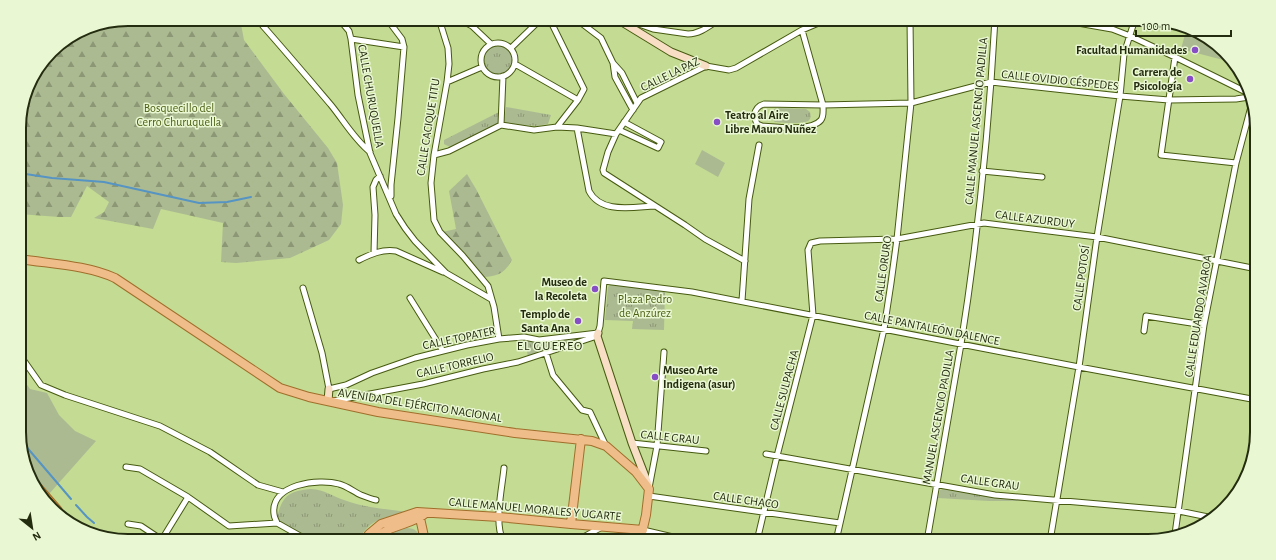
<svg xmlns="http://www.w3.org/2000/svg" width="1276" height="560" font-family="'Alegreya Sans',sans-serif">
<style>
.green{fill:#acba91}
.forest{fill:url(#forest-firs)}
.park{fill:url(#park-tufts)}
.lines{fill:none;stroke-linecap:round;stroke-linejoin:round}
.stream{stroke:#5694c3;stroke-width:2}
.street-casing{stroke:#475a10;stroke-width:7}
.secondary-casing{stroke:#475a10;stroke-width:9}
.primary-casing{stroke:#a06e2b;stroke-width:10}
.highway-casing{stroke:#a06e2b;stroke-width:12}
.street{stroke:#fff;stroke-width:5}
.secondary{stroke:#f7dec4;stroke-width:7}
.primary{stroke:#efbd89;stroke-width:8}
.highway{stroke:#e4913a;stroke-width:10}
.poi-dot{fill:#874dc4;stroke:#eaf7d3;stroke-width:1.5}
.labels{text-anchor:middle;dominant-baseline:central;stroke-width:3;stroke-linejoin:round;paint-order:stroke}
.poi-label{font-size:12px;font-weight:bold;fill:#232c0f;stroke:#eaf7d3;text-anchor:end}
.street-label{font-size:12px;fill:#232c0f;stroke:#eaf7d3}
.park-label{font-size:12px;fill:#4d6015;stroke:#eaf7d3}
.neighbourhood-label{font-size:13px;letter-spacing:1px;fill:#232c0f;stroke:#eaf7d3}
.rim{fill:none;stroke:#232c0f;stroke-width:2}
</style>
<defs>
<pattern id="forest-firs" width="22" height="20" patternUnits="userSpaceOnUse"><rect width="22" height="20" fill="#acba91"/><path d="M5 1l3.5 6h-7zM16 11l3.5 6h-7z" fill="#8c9775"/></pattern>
<pattern id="park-tufts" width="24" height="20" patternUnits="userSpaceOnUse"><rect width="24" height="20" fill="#acba91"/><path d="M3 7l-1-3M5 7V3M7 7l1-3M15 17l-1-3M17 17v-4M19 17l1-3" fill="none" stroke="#8c9775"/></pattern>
</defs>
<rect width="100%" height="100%" fill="#c3db93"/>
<path class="green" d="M 1187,27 L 1190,27 L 1235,63 L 1181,49 Z
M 702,150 L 725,163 L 718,177 L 695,164 Z
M 20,375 L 30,389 L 47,393 L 59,415 L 75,431 L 96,441 L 49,494 L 34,480 L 20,447 Z"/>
<path class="forest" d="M 128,19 L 240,19 L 244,40 L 284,94 L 328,148 L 337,163 L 343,205 L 341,224 L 329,240 L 290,258 L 236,263 L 221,262 L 223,223 L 161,209 L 153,229 L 94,218 L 104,212 L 109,202 L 87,186 L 71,217 L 59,217 L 19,214 L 19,120 L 30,79 L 56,46 L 86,27 Z
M 467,174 L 476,189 L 512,260 C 504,273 499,276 483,277 L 458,247 L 442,232 L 456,229 L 449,191 Z"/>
<path class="park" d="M482 60a15 15 0 1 1 30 0a15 15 0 1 1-30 0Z
M 506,107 L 551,115 L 548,124 L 537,126 L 507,124 L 504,121 Z
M 777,108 L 806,109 L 810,112 C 811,116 811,119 808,121 C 803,124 781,123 775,122 L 771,119 C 769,113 771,110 777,108 Z
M 499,112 L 498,124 L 450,147 L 444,144 L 444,140 Z
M 610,285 L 648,287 L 665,290 L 664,330 L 632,329 L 633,321 L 605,320 L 608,287 Z
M 586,337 L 528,357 L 525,340 L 538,343 Z
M 311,489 C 325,490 332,496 344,500 C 364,508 387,509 408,512 C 388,517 368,518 359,541 L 317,541 L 278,521 L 277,517 C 283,495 289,491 311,489 Z
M 943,489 L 992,497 L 1031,501 L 989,501 L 938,498 L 940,490 Z
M 406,528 C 416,528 419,532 421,541 L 381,541 C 388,534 397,531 406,528 Z"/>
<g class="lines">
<path class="stream" d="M 19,173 L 52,178 L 104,182 L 199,203 L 227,202 L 251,197
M 20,441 L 24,444 L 71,499
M 76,505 L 87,517 L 94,523"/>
<defs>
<path id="street" d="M 339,19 L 349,31 L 351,39 L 358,95 L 370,153 L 396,214 L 405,228 L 415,241 L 446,273 L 491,299
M 387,19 L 402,39 L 404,47 L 398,118 L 391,185 L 391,196
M 439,19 L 448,48 L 449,64 L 447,82 L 434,155 L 431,183 L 434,220 L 440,232 L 463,256 L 488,286 L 494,307 L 499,339
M 459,19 L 472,26 L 491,44
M 549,19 L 550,20 L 584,89 L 578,100 L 557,127
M 576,19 L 601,38 L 613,63 L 622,73 L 637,103
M 1055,19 L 1112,29 L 1130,36 L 1175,57 L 1248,93
M 627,20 L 653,29 L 688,34 C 699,34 708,27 717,21 L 717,19
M 263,26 C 286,52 308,78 331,105 C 344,121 354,139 370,152
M 802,30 L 823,105 C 823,110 824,116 821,120 C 811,132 776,127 762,126 L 757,124 L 754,116 C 755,110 757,106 764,104 L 823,105 L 911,103 L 991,82 L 1120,96 L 1169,100 L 1236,99 L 1249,97
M 351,39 L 404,47
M481 60a17 17 0 1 1 34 0a17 17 0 1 1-34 0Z
M 511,48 L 541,19
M 1175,57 L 1161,155 L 1236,163
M 613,63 L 615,77 L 633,110
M 515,64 L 578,100
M 447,82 L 482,67
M 501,125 L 503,76
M 577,128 L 589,191 C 601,214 632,207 655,206
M 619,130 L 658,148 L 661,142 L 624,122
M 434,155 L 449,151 L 501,125 L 534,130 L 557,127 L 577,128 L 616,134
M 982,171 L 1042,177
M 374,253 L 375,215 L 373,187 L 376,180 L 380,176
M 359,260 C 371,254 382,249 396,251 L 443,272
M 745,261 L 705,239 L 685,225 L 604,173 L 603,170 L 608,152 L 616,134 L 641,98 L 706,66 L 729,70 L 736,68 L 802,30 L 828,19
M 303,288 L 322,353 L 329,389 L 346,385 L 372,373 L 415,358 L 467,345 L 499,339 L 524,337 L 539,340 L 598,333 L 600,326 L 604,281 L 692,292 L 1079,367 L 1257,400
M 410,298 L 443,351
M 742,301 L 749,199 L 759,145
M 1144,331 L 1146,316 L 1204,325
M 546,353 L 553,375 L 582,410 L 590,412 L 606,446
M 22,358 L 41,385 L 65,395 L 160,426 L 210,452 L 258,485 L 283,492
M 333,401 L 423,384 L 483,369 L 518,362 L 597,336
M 632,443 L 706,451
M 766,454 L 995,495 L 1179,511 L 1213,518
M 126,467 L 140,469 L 188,497 L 229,526 L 277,523 L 309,541
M 649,488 L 657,446 L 664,352
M 649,496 L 840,523
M 277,523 C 276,520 274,517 274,514 C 270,484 319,478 339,484 C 347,486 354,492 361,495 C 366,497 371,499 376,500
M 128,524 L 141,526 L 162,540
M 643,530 L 690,541
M 1175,534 L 1204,325 L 1236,163 L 1252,103
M 161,541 L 188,497
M 503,541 C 494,522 502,489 504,468
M 576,541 L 602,527
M 757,541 L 777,456 L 813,315 L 808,250 L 811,243 L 820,241 L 897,239 L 984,223 L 1097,237 L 1257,269
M 836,541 L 884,329 L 891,283 L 897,239 L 911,103 L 910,19
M 927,541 C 938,475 950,410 961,344 C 978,237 989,127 995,19
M 1050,541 L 1079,367 L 1097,237 L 1120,96 L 1124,54 L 1135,19"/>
<path id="secondary" d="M 617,19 L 671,52 L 706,66
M 598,333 L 597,336 L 632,443 L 648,484
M 328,401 L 329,389"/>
<path id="primary" d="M 20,259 C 51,264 86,265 115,278 L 280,388 L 309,397 L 378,412 L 515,433 L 592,441 L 606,446 L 636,472 L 649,489 L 646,515 L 640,541
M 420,518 L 425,541
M 571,524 L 581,439
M 365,541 L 369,534 L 381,524 L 417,512 L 499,517 L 571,524 L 643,530
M 374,541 C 386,524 411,526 426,513"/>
<path id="highway" d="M 37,488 L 57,511"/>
</defs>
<use href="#street" class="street-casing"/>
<use href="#secondary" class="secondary-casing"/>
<use href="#primary" class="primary-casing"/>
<use href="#highway" class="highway-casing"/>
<use href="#street" class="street"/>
<use href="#secondary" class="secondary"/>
<use href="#primary" class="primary"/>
<use href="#highway" class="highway"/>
</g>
<g class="poi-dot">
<circle cx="1195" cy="50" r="4"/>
<circle cx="1190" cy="79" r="4"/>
<circle cx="717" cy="122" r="4"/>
<circle cx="595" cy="289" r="4"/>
<circle cx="578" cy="321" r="4"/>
<circle cx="655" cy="377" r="4"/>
</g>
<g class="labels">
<g class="poi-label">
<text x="1187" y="50">Facultad Humanidades</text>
<text x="1182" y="72">Carrera de<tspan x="1182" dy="14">Psicología</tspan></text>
<text x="725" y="115" text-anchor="start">Teatro al Aire<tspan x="725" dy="14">Libre Mauro Nuñez</tspan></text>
<text x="587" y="282">Museo de<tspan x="587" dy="14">la Recoleta</tspan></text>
<text x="570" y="314">Templo de<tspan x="570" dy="14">Santa Ana</tspan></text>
<text x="663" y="370" text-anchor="start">Museo Arte<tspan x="663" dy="14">Indigena (asur)</tspan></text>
</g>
<g class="street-label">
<text transform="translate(670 74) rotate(-26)">CALLE LA PAZ</text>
<text transform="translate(1060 80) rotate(6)">CALLE OVIDIO CÉSPEDES</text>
<text transform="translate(371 96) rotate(80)">CALLE CHURUQUELLA</text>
<text transform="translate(976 121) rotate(-85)">CALLE MANUEL ASCENCIO PADILLA</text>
<text transform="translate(428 127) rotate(-81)">CALLE CACIQUE TITU</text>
<text transform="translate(1035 219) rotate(7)">CALLE AZURDUY</text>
<text transform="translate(883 269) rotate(-82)">CALLE ORURO</text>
<text transform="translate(1081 278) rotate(-82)">CALLE POTOSÍ</text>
<text transform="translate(1198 316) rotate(-81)">CALLE EDUARDO AVAROA</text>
<text transform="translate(932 328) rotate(11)">CALLE PANTALEÓN DALENCE</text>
<text transform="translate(459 338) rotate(-12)">CALLE TOPATER</text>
<text transform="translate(455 365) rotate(-13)">CALLE TORRELIO</text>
<text transform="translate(784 390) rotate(-75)">CALLE SULPACHA</text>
<text transform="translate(420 405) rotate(9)">AVENIDA DEL EJÉRCITO NACIONAL</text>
<text transform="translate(938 417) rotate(-80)">MANUEL ASCENCIO PADILLA</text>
<text transform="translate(670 437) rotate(6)">CALLE GRAU</text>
<text transform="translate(990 482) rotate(8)">CALLE GRAU</text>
<text transform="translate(746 500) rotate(8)">CALLE CHACO</text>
<text transform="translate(535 509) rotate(5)">CALLE MANUEL MORALES Y UGARTE</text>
</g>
<g class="park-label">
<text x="179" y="108">Bosquecillo del<tspan x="179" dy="14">Cerro Churuquella</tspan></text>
<text x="645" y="299">Plaza Pedro<tspan x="645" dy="14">de Anzúrez</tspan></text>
</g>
<g class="neighbourhood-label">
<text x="550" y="346">EL GUEREO</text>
</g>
</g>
<path d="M0 0H1276V560H0ZM128 26H1148A102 102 0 0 1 1250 128V432A102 102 0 0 1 1148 534H128A102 102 0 0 1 26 432V128A102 102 0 0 1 128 26Z" fill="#eaf7d3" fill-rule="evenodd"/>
<path class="rim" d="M128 26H1148A102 102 0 0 1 1250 128V432A102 102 0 0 1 1148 534H128A102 102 0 0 1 26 432V128A102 102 0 0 1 128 26Z"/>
<g transform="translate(32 528) rotate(150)" stroke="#eaf7d3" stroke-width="3" paint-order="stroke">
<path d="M0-3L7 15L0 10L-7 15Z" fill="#232c0f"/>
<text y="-6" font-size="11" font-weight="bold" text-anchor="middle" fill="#232c0f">N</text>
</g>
<path d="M1136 30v6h95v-6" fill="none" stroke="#232c0f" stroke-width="2"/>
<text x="1142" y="30" font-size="12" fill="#232c0f" stroke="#eaf7d3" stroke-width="3" paint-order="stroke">100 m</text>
</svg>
